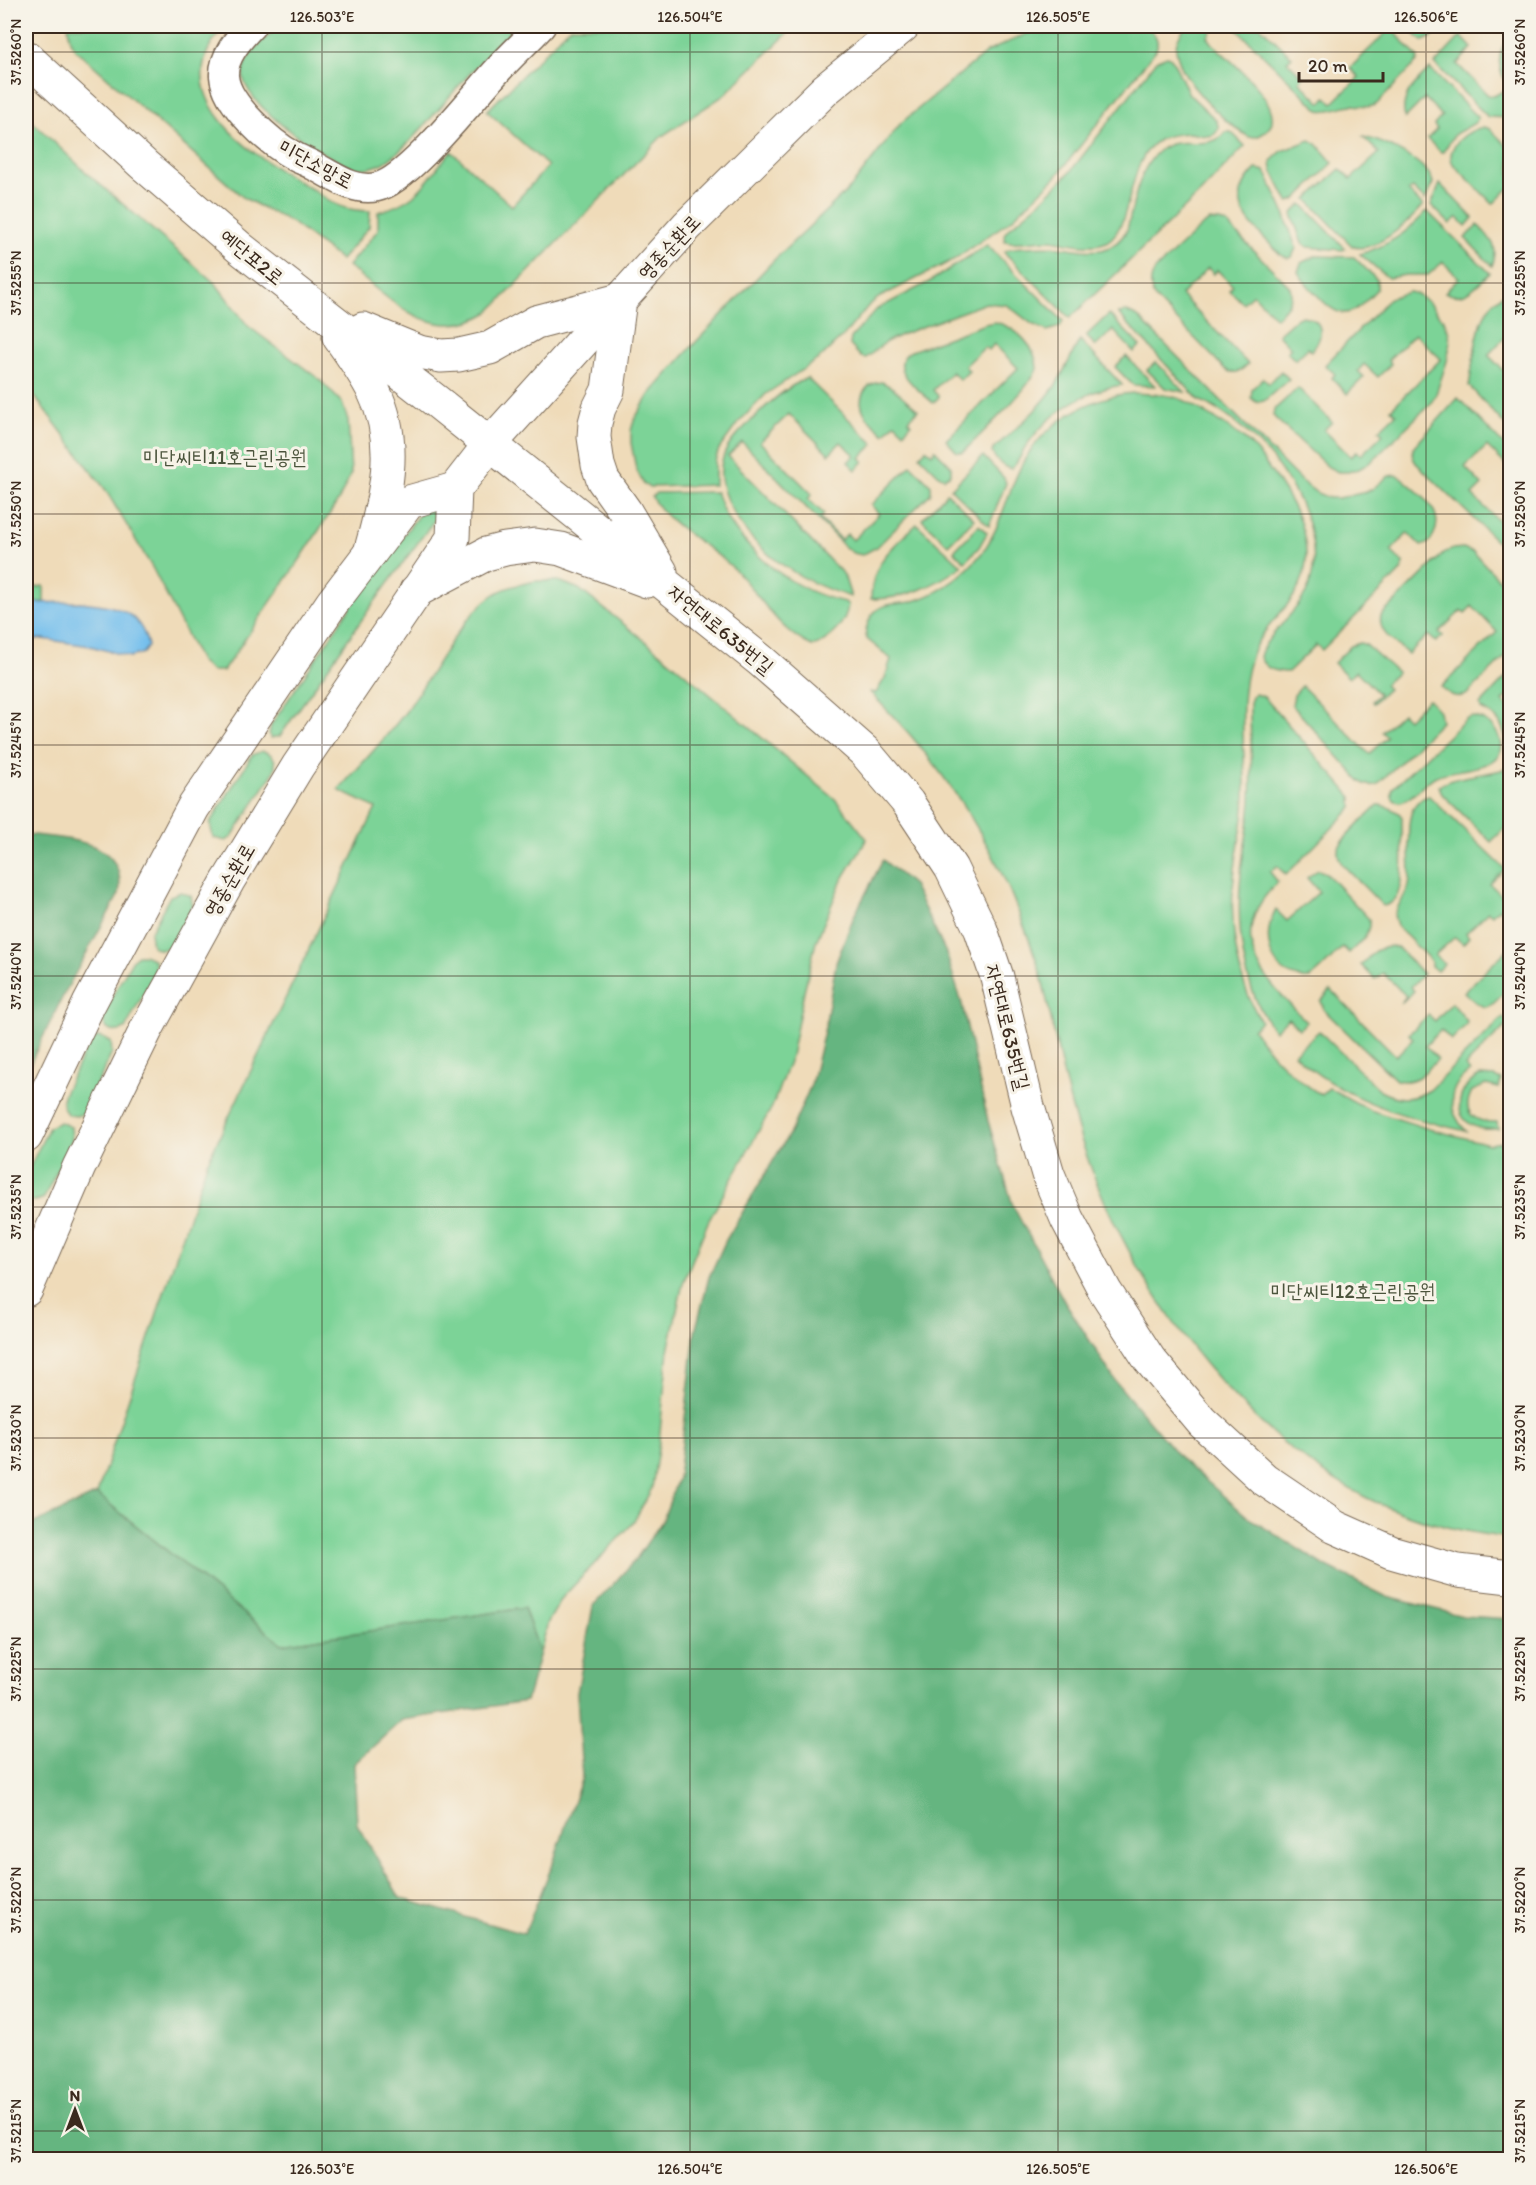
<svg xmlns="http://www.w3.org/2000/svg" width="1536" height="2185" font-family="Itim,'Poor Story',sans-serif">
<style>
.green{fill:#7cd397;stroke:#5c7e5a;stroke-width:1.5}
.forest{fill:#65b580;stroke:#50704f;stroke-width:1.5}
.water{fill:#74bfed;stroke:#587486;stroke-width:1.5}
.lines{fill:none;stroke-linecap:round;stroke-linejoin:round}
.minor-casing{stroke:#7a6854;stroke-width:31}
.tertiary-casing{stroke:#7a6854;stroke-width:35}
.secondary-casing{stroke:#7a6854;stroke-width:35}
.minor{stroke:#fff;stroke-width:28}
.tertiary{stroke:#fff;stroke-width:33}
.secondary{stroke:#fff;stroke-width:33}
.ticks{fill:none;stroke:#3b2a1e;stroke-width:1.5;stroke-opacity:0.45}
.labels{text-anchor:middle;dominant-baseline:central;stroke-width:6;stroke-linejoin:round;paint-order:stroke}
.street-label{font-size:20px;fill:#3b2a1e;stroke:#f7f3e8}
.park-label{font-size:20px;fill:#4b543c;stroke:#f7f3e8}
.neatline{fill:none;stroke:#3b2a1e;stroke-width:2}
.ticks-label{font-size:15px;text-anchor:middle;fill:#3b2a1e}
</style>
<rect width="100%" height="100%" fill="#f7f3e8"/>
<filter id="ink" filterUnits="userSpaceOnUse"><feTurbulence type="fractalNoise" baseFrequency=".0167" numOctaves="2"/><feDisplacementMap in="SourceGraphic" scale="12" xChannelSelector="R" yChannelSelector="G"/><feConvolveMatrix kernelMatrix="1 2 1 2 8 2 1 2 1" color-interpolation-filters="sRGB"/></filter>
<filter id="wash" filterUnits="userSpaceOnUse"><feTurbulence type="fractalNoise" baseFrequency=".008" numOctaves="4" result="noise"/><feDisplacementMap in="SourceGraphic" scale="24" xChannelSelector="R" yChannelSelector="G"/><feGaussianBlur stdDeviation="1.35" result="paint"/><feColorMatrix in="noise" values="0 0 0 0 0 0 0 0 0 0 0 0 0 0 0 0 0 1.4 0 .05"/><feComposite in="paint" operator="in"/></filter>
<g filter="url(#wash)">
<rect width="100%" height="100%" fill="#efdbb9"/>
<path class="green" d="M 68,26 L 225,26 C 162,93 247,153 303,184 C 330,199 336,211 370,211 L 369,227 L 341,260 L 291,222 L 244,198 L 75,49 L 70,41 Z
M 279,26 L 517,26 C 500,43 482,60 466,78 C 446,99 403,156 379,165 C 372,168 364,169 357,168 C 328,162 239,103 243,72 C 245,53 266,38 279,26 Z
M 571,26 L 795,26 L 723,96 L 662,136 L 489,312 C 433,347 390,299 348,266 L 378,230 L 378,212 C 422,200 424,182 451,151 L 512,206 L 548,166 L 487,111 Z
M 1043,26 L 1148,26 C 1154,34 1160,39 1156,50 L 1055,178 L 1011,220 L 953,260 L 880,297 L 869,305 L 845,334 L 820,358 L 766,394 L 738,423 L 719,449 L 715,461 L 715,485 L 650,487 L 644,485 L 636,469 L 631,443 L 631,431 L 634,420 L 649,395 L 695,343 L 773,261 L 852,186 L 901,123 L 987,52 Z
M 1187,26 L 1214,26 L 1208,37 L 1212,43 C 1226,58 1287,104 1269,128 C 1264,134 1257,138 1249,137 C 1224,122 1176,78 1176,46 C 1177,38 1181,32 1187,26 Z
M 1234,26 L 1260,26 L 1292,57 L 1287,61 L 1303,77 L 1299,81 L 1321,103 L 1326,97 L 1333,103 L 1359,77 L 1350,68 L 1391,28 L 1418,58 L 1417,62 L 1377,104 C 1368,109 1362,106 1353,105 C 1341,105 1331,113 1319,110 Z
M 1405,26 L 1433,26 L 1434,36 L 1423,41 Z
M 1510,35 L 1510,87 C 1495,70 1497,51 1510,35 Z
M 1461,36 L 1472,48 L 1457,64 L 1488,95 L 1494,96 L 1503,91 L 1510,96 L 1510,118 L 1488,117 L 1435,64 Z
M 1167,56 L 1170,57 L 1173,61 L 1189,94 L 1216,120 L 1219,128 C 1217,131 1216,134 1213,135 C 1206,138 1197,134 1190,133 C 1182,133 1167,135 1159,140 C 1124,160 1135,236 1101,244 C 1084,248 1067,242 1051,240 C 1036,239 1019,245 1005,241 L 1004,235 L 1006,231 L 1041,201 L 1070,172 L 1157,60 Z
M 1430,69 L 1478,118 L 1475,123 L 1455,134 L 1443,152 L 1441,152 L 1427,139 L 1437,129 L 1434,125 L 1442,116 L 1425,98 L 1405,118 C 1399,96 1416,83 1430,69 Z
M 26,116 L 89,175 L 216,284 L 248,326 L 319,379 L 342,403 L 348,420 L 351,473 L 346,485 L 338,501 L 299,561 L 223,671 L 211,671 L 200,661 L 152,567 L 105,489 L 26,385 Z
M 1484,127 L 1490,129 L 1510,149 L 1510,187 L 1493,204 L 1453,164 C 1444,147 1468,130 1484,127 Z
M 1225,132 L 1231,132 L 1245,146 L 1201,192 L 1070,318 L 1004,252 C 1011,247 1019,247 1027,247 C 1038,246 1049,246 1060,247 C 1088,250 1110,259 1127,230 C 1134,204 1138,167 1161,149 C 1180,134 1210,153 1225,132 Z
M 1363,137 C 1383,141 1429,162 1433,183 L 1425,200 L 1413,188 L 1408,191 L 1423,206 C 1410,221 1372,256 1352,246 L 1307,199 L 1340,169 L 1351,179 L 1379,153 Z
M 1310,140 L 1317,144 L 1333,163 L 1295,200 L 1288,202 L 1272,170 L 1271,161 L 1282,151 Z
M 1256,169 L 1265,171 L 1283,210 L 1296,248 L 1292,257 L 1287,258 L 1281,255 C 1256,228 1219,205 1256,169 Z
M 1440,184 L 1473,218 L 1466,226 L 1457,217 L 1450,224 L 1431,205 Z
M 1302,204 L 1345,248 L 1343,250 L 1308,247 L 1303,244 L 1300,238 L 1292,214 Z
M 1427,211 L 1490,273 C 1477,285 1463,303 1445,292 L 1459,278 L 1443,262 L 1428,275 L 1406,275 L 1388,278 L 1360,254 C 1388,246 1408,232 1427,211 Z
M 1210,221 L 1220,221 L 1227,224 L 1290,287 C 1294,302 1286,308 1276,318 L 1253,294 L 1243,303 L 1229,290 L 1233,286 L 1217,270 L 1214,274 L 1208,268 L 1181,295 L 1248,364 C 1241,371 1236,375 1226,370 L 1154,297 C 1149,286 1150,280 1155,270 L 1203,225 Z
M 1478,225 C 1491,239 1500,247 1492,266 L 1465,238 Z
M 987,245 L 1063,321 L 1060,327 L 1047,331 L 1032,324 L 1007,305 L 986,303 L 903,334 L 886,342 L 866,358 L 861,357 L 850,345 L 851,338 L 877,309 L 929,282 Z
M 1315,256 L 1354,257 L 1377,280 L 1377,289 C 1355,312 1345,325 1320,298 C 1312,290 1303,282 1298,272 L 1301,263 Z
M 1510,291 L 1510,332 L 1488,355 L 1507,374 L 1504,377 L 1510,384 L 1510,430 L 1469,386 C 1475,355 1475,304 1510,291 Z
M 1409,292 L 1417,294 L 1429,303 L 1444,321 L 1449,333 L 1450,344 L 1447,361 L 1436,394 L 1431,403 L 1371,462 L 1359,469 L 1348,472 L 1338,472 L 1328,467 L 1276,419 L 1273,415 L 1274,410 L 1298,388 L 1332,422 L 1324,430 L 1351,457 L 1357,451 L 1361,455 L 1383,434 L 1379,430 L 1396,414 L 1391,409 L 1441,359 L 1415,334 L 1388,360 L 1391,364 L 1378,377 L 1364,364 L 1358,371 L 1364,377 L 1347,394 L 1332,378 L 1335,374 L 1325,365 L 1390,298 Z
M 1127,312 L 1138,317 L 1301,481 L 1317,493 L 1329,498 L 1339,498 L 1362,493 L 1372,489 L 1389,476 L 1396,475 L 1402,478 C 1417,492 1446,510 1434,534 C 1431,541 1428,545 1421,546 L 1408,533 L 1391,551 L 1404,564 L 1401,571 L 1322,650 L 1316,645 L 1288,672 C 1277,672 1264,669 1260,657 C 1263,638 1298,612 1307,591 C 1337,522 1259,425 1199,400 L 1118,313 Z
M 1109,314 L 1140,346 L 1134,352 L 1113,330 L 1096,346 L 1086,336 Z
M 1302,316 C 1324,319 1325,336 1311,351 L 1308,348 L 1295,360 L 1287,352 L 1291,348 L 1278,334 L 1294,320 Z
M 995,322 C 1016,327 1037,347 1037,369 C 1029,389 980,435 963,452 L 957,452 L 946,440 L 1018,368 L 994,344 L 989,350 L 985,347 L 965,366 L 969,371 L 960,380 L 952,372 L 933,390 L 939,397 L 933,403 C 920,391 887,369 909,352 L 985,324 Z
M 1080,340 L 1122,385 C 1085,390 1051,412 1029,442 C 1022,450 1020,462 1011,469 C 1003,467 996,460 992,453 L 993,449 C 1015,429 1038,411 1055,386 C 1065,371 1071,355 1080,340 Z
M 1126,356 L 1155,386 L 1133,385 L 1115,367 Z
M 1156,362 L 1185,392 L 1165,388 L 1147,370 Z
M 1281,371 L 1289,379 L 1264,401 L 1256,402 L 1251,398 L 1252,389 L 1263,378 L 1269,384 Z
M 807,378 L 874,444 L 860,458 L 864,461 L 856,470 L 848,462 L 855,455 L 841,442 L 829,454 L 789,414 L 760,442 L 812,494 L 808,499 L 824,514 L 820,519 L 841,540 L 847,534 L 853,540 L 879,514 L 871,505 L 911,465 L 931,485 L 931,493 L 877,547 L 862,555 L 853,553 L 847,549 L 742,442 L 728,456 L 844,575 L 851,597 C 800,582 752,552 728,503 C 722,490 718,472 723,458 C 728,441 744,428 756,416 C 772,400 787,387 807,378 Z
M 882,382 L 893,388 L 918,410 L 908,420 L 911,424 L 904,432 L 895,423 L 884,434 C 878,428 872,423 867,417 C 855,401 863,383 882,382 Z
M 1134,393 C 1151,394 1168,394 1183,400 C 1191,403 1199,409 1207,414 C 1222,423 1238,433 1251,445 C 1259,453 1264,462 1270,470 C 1290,498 1308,526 1306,561 C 1303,605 1263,619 1251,657 C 1236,701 1246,751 1245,797 C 1244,821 1238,844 1235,868 C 1228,917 1235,979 1261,1021 L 1253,1029 C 1271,1056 1294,1078 1321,1095 L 1329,1088 L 1370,1110 L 1429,1129 L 1489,1144 L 1510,1141 L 1510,1538 C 1460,1532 1410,1520 1365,1497 C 1238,1431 1132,1288 1086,1154 C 1066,1097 1056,1038 1042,979 C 1034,949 1021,918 1009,889 C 985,835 951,783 912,737 C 899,722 884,707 870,692 L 876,693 L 885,678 L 891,659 L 867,639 C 863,630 871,612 880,608 C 889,603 902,604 911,602 C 936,595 959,579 976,560 C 1002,532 1006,491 1025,459 C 1048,421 1091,396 1134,393 Z
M 1458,398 L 1510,451 L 1510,463 L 1507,466 L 1487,446 L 1465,467 L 1482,485 L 1472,495 L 1510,532 L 1510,554 L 1416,463 C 1412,457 1411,454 1414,447 Z
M 926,449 L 932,454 L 935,450 L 951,466 L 951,474 L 944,478 L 940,476 L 920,456 Z
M 983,456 L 1004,478 L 1006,483 L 989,526 L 951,489 Z
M 716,492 C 720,501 722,510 727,518 C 753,559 798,593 845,602 L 848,605 C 847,622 828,643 812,646 C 773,629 756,585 724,560 C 705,545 661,518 652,497 L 656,493 Z
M 947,493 L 974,519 L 948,545 L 922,519 Z
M 437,507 L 438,513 L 436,518 L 370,608 L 280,736 L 271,738 L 269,735 L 271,725 L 356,599 L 423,509 Z
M 917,524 L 962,566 C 934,586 906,599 871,599 C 871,562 893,547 917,524 Z
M 979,525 L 987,533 L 979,547 L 965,562 L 954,551 Z
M 1463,548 L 1473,552 L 1510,591 L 1510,652 L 1466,695 C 1454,699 1449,694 1441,687 L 1497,632 L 1472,606 L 1465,613 L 1462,610 L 1439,632 L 1443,636 L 1436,642 L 1428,635 L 1408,654 C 1397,644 1377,633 1381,616 L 1444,553 L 1453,549 Z
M 536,581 L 559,581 L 579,589 L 664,656 L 835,799 L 867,839 L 841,882 L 816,942 L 804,991 L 791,1056 L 772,1107 L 708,1222 L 683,1283 L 668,1351 L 659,1442 L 652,1488 L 633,1523 L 562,1598 L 548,1622 L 540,1653 L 524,1608 L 282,1644 L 97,1494 L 207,1163 L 376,808 L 338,790 C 362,764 386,738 407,710 C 431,677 460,618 492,596 C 504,587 521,584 536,581 Z
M 44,586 L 44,602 L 26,603 L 26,589 Z
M 1360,643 L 1366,645 L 1397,672 L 1384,685 L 1388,689 L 1373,703 L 1372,701 L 1379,694 L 1356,671 L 1349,678 L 1334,663 L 1351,646 Z
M 1510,673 L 1510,694 L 1503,701 L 1510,709 L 1510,750 C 1502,730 1505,720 1481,709 L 1480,705 Z
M 1302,686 L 1369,754 L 1387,737 L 1382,732 L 1402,713 L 1408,719 L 1428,699 L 1439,711 L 1441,722 L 1378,784 C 1372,787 1367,786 1361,782 L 1292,705 L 1294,695 Z
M 1255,694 L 1264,697 L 1352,797 L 1352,808 L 1286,875 L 1277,866 L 1270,872 L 1278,882 C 1221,937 1263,978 1307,1022 L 1299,1029 L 1288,1018 L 1275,1031 C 1241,990 1236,924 1241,873 C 1243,848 1250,824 1251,800 C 1253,768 1250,735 1250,703 L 1252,697 Z
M 1473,717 C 1484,719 1493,725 1498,735 C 1514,772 1456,767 1436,776 C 1425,781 1409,803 1399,802 C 1391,801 1391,794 1393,788 L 1467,718 Z
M 262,751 C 274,753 277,761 274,772 L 232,837 L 226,841 L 213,838 L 210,823 L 252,755 Z
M 1510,767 L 1510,823 L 1491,842 L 1442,794 L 1439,786 C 1451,776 1492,775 1510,767 Z
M 1429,796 L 1505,869 L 1490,884 L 1510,904 L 1510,920 L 1499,908 L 1492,915 L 1488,912 L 1466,933 L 1469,937 L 1463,944 L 1455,937 L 1435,955 L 1444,964 L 1437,971 L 1431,966 L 1431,961 L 1397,926 L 1394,915 C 1398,904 1406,897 1409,885 C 1414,861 1396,803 1429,796 Z
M 1378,805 C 1385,805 1399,811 1402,817 C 1401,838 1407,882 1395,899 C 1392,903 1388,905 1383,906 L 1342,864 C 1340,860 1337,856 1338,850 C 1341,838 1369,815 1378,805 Z
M 1318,870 L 1326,873 L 1369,919 C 1371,935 1360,942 1349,953 L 1343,947 C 1334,955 1318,975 1308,979 C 1302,981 1301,977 1295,976 C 1267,969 1262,932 1276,910 L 1287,921 L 1319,892 L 1307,878 Z
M 181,892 L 191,896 L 193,907 L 170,946 C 164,951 159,950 152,946 L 150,933 L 170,896 Z
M 1390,946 L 1398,948 L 1423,974 L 1411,987 L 1414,991 L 1400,1004 L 1406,996 L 1383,973 L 1375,979 L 1361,965 L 1375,951 Z
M 1510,947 L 1510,987 C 1488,1008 1489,1016 1464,992 Z
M 138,955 L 144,955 L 155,960 L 155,972 L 125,1029 C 109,1036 101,1028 104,1011 L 133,959 Z
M 1331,990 L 1396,1056 L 1413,1039 L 1409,1034 L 1428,1015 L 1435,1021 L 1452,1003 L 1467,1021 L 1466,1025 L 1451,1040 L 1441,1030 L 1425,1046 L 1438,1059 C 1425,1072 1416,1085 1396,1080 L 1324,1010 L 1321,1001 Z
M 1503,1017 L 1509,1023 L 1465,1066 L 1470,1072 C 1446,1088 1447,1110 1466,1131 C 1406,1118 1338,1098 1294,1054 L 1319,1031 L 1380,1091 C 1399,1101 1412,1100 1430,1090 Z
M 101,1037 L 111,1042 L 112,1053 L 84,1113 L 77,1116 L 68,1115 C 62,1109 62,1104 63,1095 L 90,1041 L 94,1038 Z
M 1480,1076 L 1494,1077 L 1501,1080 L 1499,1088 L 1486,1085 L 1472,1091 C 1460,1114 1476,1123 1497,1122 L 1498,1129 C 1492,1129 1485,1130 1479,1128 C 1449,1119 1457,1087 1480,1076 Z
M 60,1122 L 71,1127 L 72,1139 L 44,1198 C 38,1201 31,1203 26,1198 L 26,1175 L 49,1127 Z"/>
<path class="forest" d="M 26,834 C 64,839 128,838 119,894 L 64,994 L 26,1072 Z
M 883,860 L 913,885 L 946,953 L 962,1004 L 988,1121 L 1013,1206 L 1062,1297 L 1116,1382 L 1181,1459 L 1249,1518 L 1327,1567 L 1387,1597 L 1463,1616 L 1510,1619 L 1510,2159 L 26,2159 L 26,1527 L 97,1494 L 282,1644 L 524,1608 L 540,1653 L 526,1701 L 402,1720 L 354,1764 L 357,1824 L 400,1898 L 524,1934 L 552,1866 L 582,1777 L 577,1693 L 593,1606 L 636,1559 L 663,1520 L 678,1478 L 695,1332 L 709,1277 L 726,1240 L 791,1131 L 811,1085 L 825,1027 L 836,963 L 854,916 Z"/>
<path class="water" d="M 81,602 C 115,606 140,609 148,646 L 143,653 L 130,657 L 90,646 L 43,639 L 26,640 L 26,603 Z"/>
</g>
<g filter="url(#ink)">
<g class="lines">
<defs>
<path id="minor" d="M 251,26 C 239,39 223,56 224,76 C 226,104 271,144 294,156 C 300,160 308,162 314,166 C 334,176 353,192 377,187 C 408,181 473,97 497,71 C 511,55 527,41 541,26"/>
<path id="tertiary" d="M 26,57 L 144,165 L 240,248 L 436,401 L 760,660 L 865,752 L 908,803 L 951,868 L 981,930 L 997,977 L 1028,1107 L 1048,1174 L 1067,1219 L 1105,1291 L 1149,1359 L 1202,1422 L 1264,1479 L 1335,1527 L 1391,1552 L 1458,1571 L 1510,1577
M 363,329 L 419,352 L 441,356 L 459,355 L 490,348 L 536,322 L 620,300 L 608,390 L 599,408 L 595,423 L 594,437 L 598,465 L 603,480 L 625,511 L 661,572
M 339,337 C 352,355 364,372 374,392 C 400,444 385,500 370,553
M 416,591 L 486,554 L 505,549 L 535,545 L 561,549 L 647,581"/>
<path id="secondary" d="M 26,1136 L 89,1004 L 193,808 L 332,603 L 409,502 L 455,489
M 26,1290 L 79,1167 L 146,1030 L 228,881 L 298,766 L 453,538 L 455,489 L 490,444 L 687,226 L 826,89 L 903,26"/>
</defs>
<use href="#minor" class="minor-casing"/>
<use href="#tertiary" class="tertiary-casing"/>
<use href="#secondary" class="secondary-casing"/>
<use href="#minor" class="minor"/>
<use href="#tertiary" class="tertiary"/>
<use href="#secondary" class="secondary"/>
</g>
</g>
<path class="ticks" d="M 322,26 L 322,2160M 690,26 L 690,2160M 1058,26 L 1058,2160M 1426,26 L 1426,2160M 26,52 L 1510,52M 26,283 L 1510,283M 26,514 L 1510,514M 26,745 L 1510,745M 26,976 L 1510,976M 26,1207 L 1510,1207M 26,1438 L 1510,1438M 26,1669 L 1510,1669M 26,1900 L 1510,1900M 26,2131 L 1510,2131"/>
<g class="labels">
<g class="street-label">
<text transform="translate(316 164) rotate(28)">미단소망로</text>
<text transform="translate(669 247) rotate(-47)">영종순환로</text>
<text transform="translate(252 257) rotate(39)">예단포2로</text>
<text transform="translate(721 629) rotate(39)">자연대로635번길</text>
<text transform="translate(229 880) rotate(-60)">영종순환로</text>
<text transform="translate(1008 1027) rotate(76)">자연대로635번길</text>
</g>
<g class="park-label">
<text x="225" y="457">미단씨티11호근린공원</text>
<text x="1353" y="1291">미단씨티12호근린공원</text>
</g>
</g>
<rect width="1536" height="2185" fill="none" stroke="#f7f3e8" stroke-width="66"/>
<g transform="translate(75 2110)" stroke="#f7f3e8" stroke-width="4.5" paint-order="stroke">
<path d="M0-4.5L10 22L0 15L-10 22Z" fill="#3b2a1e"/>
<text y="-9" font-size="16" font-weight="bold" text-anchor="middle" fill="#3b2a1e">N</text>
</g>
<path d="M1299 72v9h84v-9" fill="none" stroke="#3b2a1e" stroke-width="3"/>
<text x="1308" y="72" font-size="18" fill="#3b2a1e" stroke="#f7f3e8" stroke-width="4.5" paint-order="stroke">20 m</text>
<rect x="33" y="33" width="1470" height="2119" class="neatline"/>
<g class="ticks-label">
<text x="322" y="22">126.503°E</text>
<text x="690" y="22">126.504°E</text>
<text x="1058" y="22">126.505°E</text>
<text x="1426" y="22">126.506°E</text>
<text transform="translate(16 52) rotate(-90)" y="5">37.5260°N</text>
<text transform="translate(1520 52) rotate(-90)" y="5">37.5260°N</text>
<text transform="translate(16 283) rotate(-90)" y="5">37.5255°N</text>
<text transform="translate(1520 283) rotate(-90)" y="5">37.5255°N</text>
<text transform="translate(16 514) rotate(-90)" y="5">37.5250°N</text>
<text transform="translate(1520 514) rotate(-90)" y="5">37.5250°N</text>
<text transform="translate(16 745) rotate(-90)" y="5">37.5245°N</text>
<text transform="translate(1520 745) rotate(-90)" y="5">37.5245°N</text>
<text transform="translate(16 976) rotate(-90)" y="5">37.5240°N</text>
<text transform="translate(1520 976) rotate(-90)" y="5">37.5240°N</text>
<text transform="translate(16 1207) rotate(-90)" y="5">37.5235°N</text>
<text transform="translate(1520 1207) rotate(-90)" y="5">37.5235°N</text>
<text transform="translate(16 1438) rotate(-90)" y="5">37.5230°N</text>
<text transform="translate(1520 1438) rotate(-90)" y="5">37.5230°N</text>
<text transform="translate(16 1669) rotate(-90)" y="5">37.5225°N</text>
<text transform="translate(1520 1669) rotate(-90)" y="5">37.5225°N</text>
<text transform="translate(16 1900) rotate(-90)" y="5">37.5220°N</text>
<text transform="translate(1520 1900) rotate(-90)" y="5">37.5220°N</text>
<text transform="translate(16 2131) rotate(-90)" y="5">37.5215°N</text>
<text transform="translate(1520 2131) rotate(-90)" y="5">37.5215°N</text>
<text x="322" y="2174">126.503°E</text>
<text x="690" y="2174">126.504°E</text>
<text x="1058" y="2174">126.505°E</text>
<text x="1426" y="2174">126.506°E</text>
</g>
</svg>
